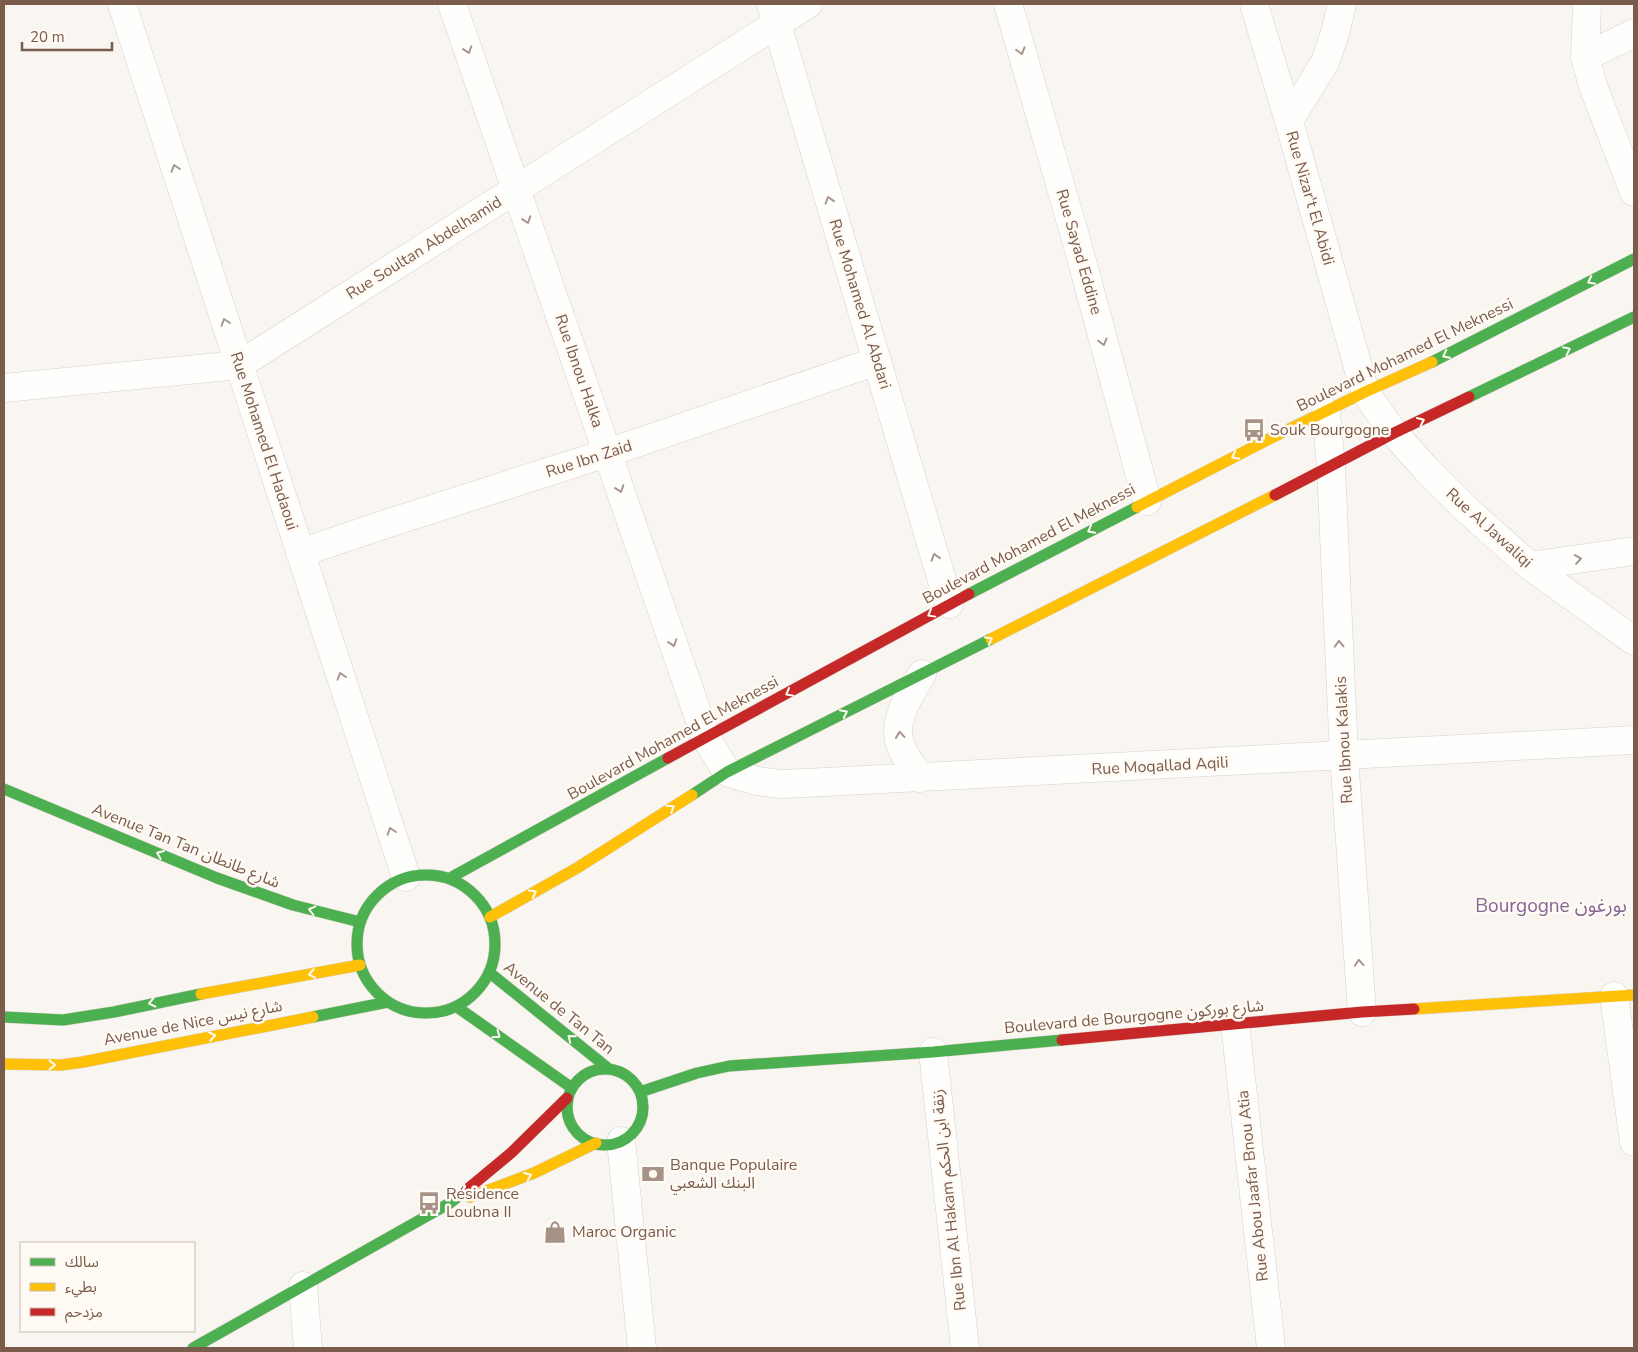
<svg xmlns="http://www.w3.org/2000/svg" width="1638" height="1352" font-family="'Nunito Sans','Noto Sans Arabic',sans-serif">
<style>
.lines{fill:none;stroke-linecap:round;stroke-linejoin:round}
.street-casing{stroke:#d7d1cb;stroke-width:29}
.fast-casing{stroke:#d9d2cb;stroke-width:12}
.slow-casing{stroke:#d9d2cb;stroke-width:12}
.jam-casing{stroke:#d9d2cb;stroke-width:12}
.street{stroke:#fefefd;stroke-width:28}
.fast{stroke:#4caf50;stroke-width:11}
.slow{stroke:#ffc107;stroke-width:11}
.jam{stroke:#c62828;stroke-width:11}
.oneway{stroke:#a8958b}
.oneway2{stroke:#fffaf3}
.labels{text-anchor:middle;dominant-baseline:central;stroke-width:5;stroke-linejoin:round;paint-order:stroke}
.street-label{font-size:16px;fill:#7a5c4d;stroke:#fffaf3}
.poi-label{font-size:16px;fill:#7a5c4d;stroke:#fffaf3;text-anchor:start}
.quarter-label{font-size:19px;fill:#846695;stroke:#fffaf3}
</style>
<rect width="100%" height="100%" fill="#f9f5f0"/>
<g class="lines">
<defs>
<path id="street" d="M 122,4 L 406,877
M 452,4 L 706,738 L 727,772 L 757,781 L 781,784 L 805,783 L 1634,740
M 771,4 L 949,604
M 1008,4 L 1077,243 L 1147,501
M 1254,4 L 1289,121 L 1365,392 L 1394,433 L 1426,469 L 1467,510 L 1530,566 L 1634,641
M 1587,4 L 1585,57 L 1593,86 L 1634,192
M 1585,57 L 1634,33
M 1289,121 L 1325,62 L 1335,33 L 1342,4
M 4,388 L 239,365 L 808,4
M 1326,412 L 1331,467 L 1344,756 L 1362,1012
M 300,553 L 389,523 L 607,453 L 877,361
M 1530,566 L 1634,551
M 920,778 C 913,767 902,754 899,740 C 894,717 911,693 922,674
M 1614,996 L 1634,1142
M 1235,1024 L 1271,1348
M 933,1052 L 965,1348
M 621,1141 L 642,1348
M 303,1286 L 308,1348"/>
<path id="fast" d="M 1432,362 L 1634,259
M 1469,397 L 1634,317
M 969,594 L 1137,507
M 4,789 L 217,878 L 293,905 L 360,922
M 692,795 L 727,772 L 991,639
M357 944a69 69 0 1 1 138 0a69 69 0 1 1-138 0Z
M 450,878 L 668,758
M 490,973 L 609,1069
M 457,1007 L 572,1088
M 4,1017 L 63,1020 L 114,1012 L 201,994
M 313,1017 L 388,1002
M567 1107a38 38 0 1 1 76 0a38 38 0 1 1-76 0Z
M 640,1092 L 697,1073 L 729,1066 L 933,1052 L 1062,1040
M 193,1348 L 450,1203 L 464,1192"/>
<path id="slow" d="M 1137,507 L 1269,439 L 1365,392 L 1432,362
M 991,639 L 1275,495
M 490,917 L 577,868 L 692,795
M 201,994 L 360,965
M 1414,1009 L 1634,995
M 4,1064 L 61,1065 L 83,1062 L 313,1017
M 470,1197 L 534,1173 L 596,1143"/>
<path id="jam" d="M 1275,495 L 1394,433 L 1469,397
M 668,758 L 969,594
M 1062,1040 L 1362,1012 L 1414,1009
M 464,1192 L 511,1153 L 567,1098"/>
</defs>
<use href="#street" class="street-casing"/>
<use href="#fast" class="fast-casing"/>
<use href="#slow" class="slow-casing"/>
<use href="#jam" class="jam-casing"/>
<use href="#street" class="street"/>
<use href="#fast" class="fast"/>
<use href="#slow" class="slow"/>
<use href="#jam" class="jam"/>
</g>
<defs><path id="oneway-chevron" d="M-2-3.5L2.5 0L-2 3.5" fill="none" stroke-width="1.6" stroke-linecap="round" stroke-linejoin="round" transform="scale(1.25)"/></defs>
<g class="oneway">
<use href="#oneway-chevron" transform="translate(468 50) rotate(71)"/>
<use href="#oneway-chevron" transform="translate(1021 51) rotate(74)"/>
<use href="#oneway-chevron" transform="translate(175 168) rotate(-108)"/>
<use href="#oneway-chevron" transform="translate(829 200) rotate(-107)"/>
<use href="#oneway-chevron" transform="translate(527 220) rotate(71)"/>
<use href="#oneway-chevron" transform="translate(225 322) rotate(-108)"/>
<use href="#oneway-chevron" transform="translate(1103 342) rotate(75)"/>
<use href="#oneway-chevron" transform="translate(620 489) rotate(71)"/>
<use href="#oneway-chevron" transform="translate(935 557) rotate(-107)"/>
<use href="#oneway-chevron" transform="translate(1578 559) rotate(-8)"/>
<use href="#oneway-chevron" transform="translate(673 643) rotate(71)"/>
<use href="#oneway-chevron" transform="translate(1339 644) rotate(-93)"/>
<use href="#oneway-chevron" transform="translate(341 676) rotate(-108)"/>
<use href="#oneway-chevron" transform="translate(900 735) rotate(-95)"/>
<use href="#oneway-chevron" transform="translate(391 831) rotate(-108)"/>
<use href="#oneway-chevron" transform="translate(1359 963) rotate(-94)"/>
</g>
<g class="oneway2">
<use href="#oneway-chevron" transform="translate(1591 281) rotate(153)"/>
<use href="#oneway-chevron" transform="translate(1567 350) rotate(-26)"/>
<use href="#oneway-chevron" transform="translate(1446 355) rotate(153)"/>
<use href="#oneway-chevron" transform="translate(1421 421) rotate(-25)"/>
<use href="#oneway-chevron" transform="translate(1235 456) rotate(153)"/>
<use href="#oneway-chevron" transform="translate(1091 530) rotate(152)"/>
<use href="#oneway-chevron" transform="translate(931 614) rotate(151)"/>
<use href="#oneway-chevron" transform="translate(989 640) rotate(-27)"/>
<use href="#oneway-chevron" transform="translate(789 693) rotate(151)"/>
<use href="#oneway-chevron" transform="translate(844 713) rotate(-27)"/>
<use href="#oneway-chevron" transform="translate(671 808) rotate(-33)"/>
<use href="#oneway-chevron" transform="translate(160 854) rotate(-157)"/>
<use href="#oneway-chevron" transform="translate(533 893) rotate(-29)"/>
<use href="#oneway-chevron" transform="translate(312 910) rotate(-166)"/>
<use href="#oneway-chevron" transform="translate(312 974) rotate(170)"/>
<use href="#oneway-chevron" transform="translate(152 1003) rotate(167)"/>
<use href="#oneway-chevron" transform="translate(497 1035) rotate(35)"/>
<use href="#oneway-chevron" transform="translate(212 1036) rotate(-11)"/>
<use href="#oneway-chevron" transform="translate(571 1038) rotate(-141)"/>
<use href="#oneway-chevron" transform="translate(52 1065)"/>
<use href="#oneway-chevron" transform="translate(528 1176) rotate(-23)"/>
</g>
<defs>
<symbol id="bus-bare" viewBox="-9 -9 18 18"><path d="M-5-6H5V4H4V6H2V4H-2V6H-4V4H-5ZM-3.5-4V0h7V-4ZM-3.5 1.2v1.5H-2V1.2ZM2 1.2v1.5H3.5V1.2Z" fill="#a69286" stroke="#fffaf3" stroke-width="2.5" paint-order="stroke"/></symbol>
<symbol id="bank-bare" viewBox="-9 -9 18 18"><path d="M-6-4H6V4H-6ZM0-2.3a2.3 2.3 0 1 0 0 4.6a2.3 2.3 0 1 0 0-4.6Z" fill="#a69286" stroke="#fffaf3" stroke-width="2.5" paint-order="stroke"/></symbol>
<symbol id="shop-bare" viewBox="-9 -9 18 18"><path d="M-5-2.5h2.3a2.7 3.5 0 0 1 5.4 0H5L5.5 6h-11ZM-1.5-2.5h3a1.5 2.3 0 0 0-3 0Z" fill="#a69286" stroke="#fffaf3" stroke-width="2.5" paint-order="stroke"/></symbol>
</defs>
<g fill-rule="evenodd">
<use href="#bus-bare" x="1238" y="414" width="32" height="32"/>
<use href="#bank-bare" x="637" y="1158" width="32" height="32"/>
<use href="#bus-bare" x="413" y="1187" width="32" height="32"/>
<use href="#shop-bare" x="539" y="1216" width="32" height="32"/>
</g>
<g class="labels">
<g class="street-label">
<text transform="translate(1310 198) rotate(74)">Rue Nizar't El Abidi</text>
<text transform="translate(424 248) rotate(-32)">Rue Soultan Abdelhamid</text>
<text transform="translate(1079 252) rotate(74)">Rue Sayad Eddine</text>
<text transform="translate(860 304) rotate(73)">Rue Mohamed Al Abdari</text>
<text transform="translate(1405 355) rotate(-26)">Boulevard Mohamed El Meknessi</text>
<text transform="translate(579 371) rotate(71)">Rue Ibnou Halka</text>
<text transform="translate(264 441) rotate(72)">Rue Mohamed El Hadaoui</text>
<text transform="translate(589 459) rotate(-18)">Rue Ibn Zaid</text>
<text transform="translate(1489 528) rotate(42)">Rue Al Jawaliqi</text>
<text transform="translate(1029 544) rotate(-28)">Boulevard Mohamed El Meknessi</text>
<text transform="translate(673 738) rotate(-29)">Boulevard Mohamed El Meknessi</text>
<text transform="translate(1344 740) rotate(-93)">Rue Ibnou Kalakis</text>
<text transform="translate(1160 766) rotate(-3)">Rue Moqallad Aqili</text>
<text transform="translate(186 846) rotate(22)">Avenue Tan Tan شارع طانطان</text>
<text transform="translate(559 1008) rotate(39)">Avenue de Tan Tan</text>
<text transform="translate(1134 1017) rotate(-5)">Boulevard de Bourgogne شارع بوركون</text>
<text transform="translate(193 1023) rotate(-11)">Avenue de Nice شارع نيس</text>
<text transform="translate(1253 1186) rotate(-96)">Rue Abou Jaafar Bnou Atia</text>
<text transform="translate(949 1200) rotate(-96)">Rue Ibn Al Hakam زنقة ابن الحكم</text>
</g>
<g class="poi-label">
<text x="1270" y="430">Souk Bourgogne</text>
<text x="670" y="1165">Banque Populaire<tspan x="670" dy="18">البنك الشعبي</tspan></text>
<text x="446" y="1194">Résidence<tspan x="446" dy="18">Loubna II</tspan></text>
<text x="572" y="1232">Maroc Organic</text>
</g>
<g class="quarter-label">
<text x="1551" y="906">Bourgogne بورغون</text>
</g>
</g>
<rect width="1638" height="1352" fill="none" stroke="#7a5c4d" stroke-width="10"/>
<rect x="20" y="1242" width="175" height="90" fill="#fffaf3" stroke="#cabbb1"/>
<rect x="30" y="1258" width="25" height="8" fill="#4caf50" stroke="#cabbb1"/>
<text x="65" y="1267" font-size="15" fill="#7a5c4d">سالك</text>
<rect x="30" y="1283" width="25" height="8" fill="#ffc107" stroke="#cabbb1"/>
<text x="65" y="1292" font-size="15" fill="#7a5c4d">بطيء</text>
<rect x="30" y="1308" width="25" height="8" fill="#c62828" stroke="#cabbb1"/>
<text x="65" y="1317" font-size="15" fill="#7a5c4d">مزدحم</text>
<path d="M22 42v8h90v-8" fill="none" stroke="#7a5c4d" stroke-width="2.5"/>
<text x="30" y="42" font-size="15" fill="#7a5c4d" stroke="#fffaf3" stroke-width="4" paint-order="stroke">20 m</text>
</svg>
